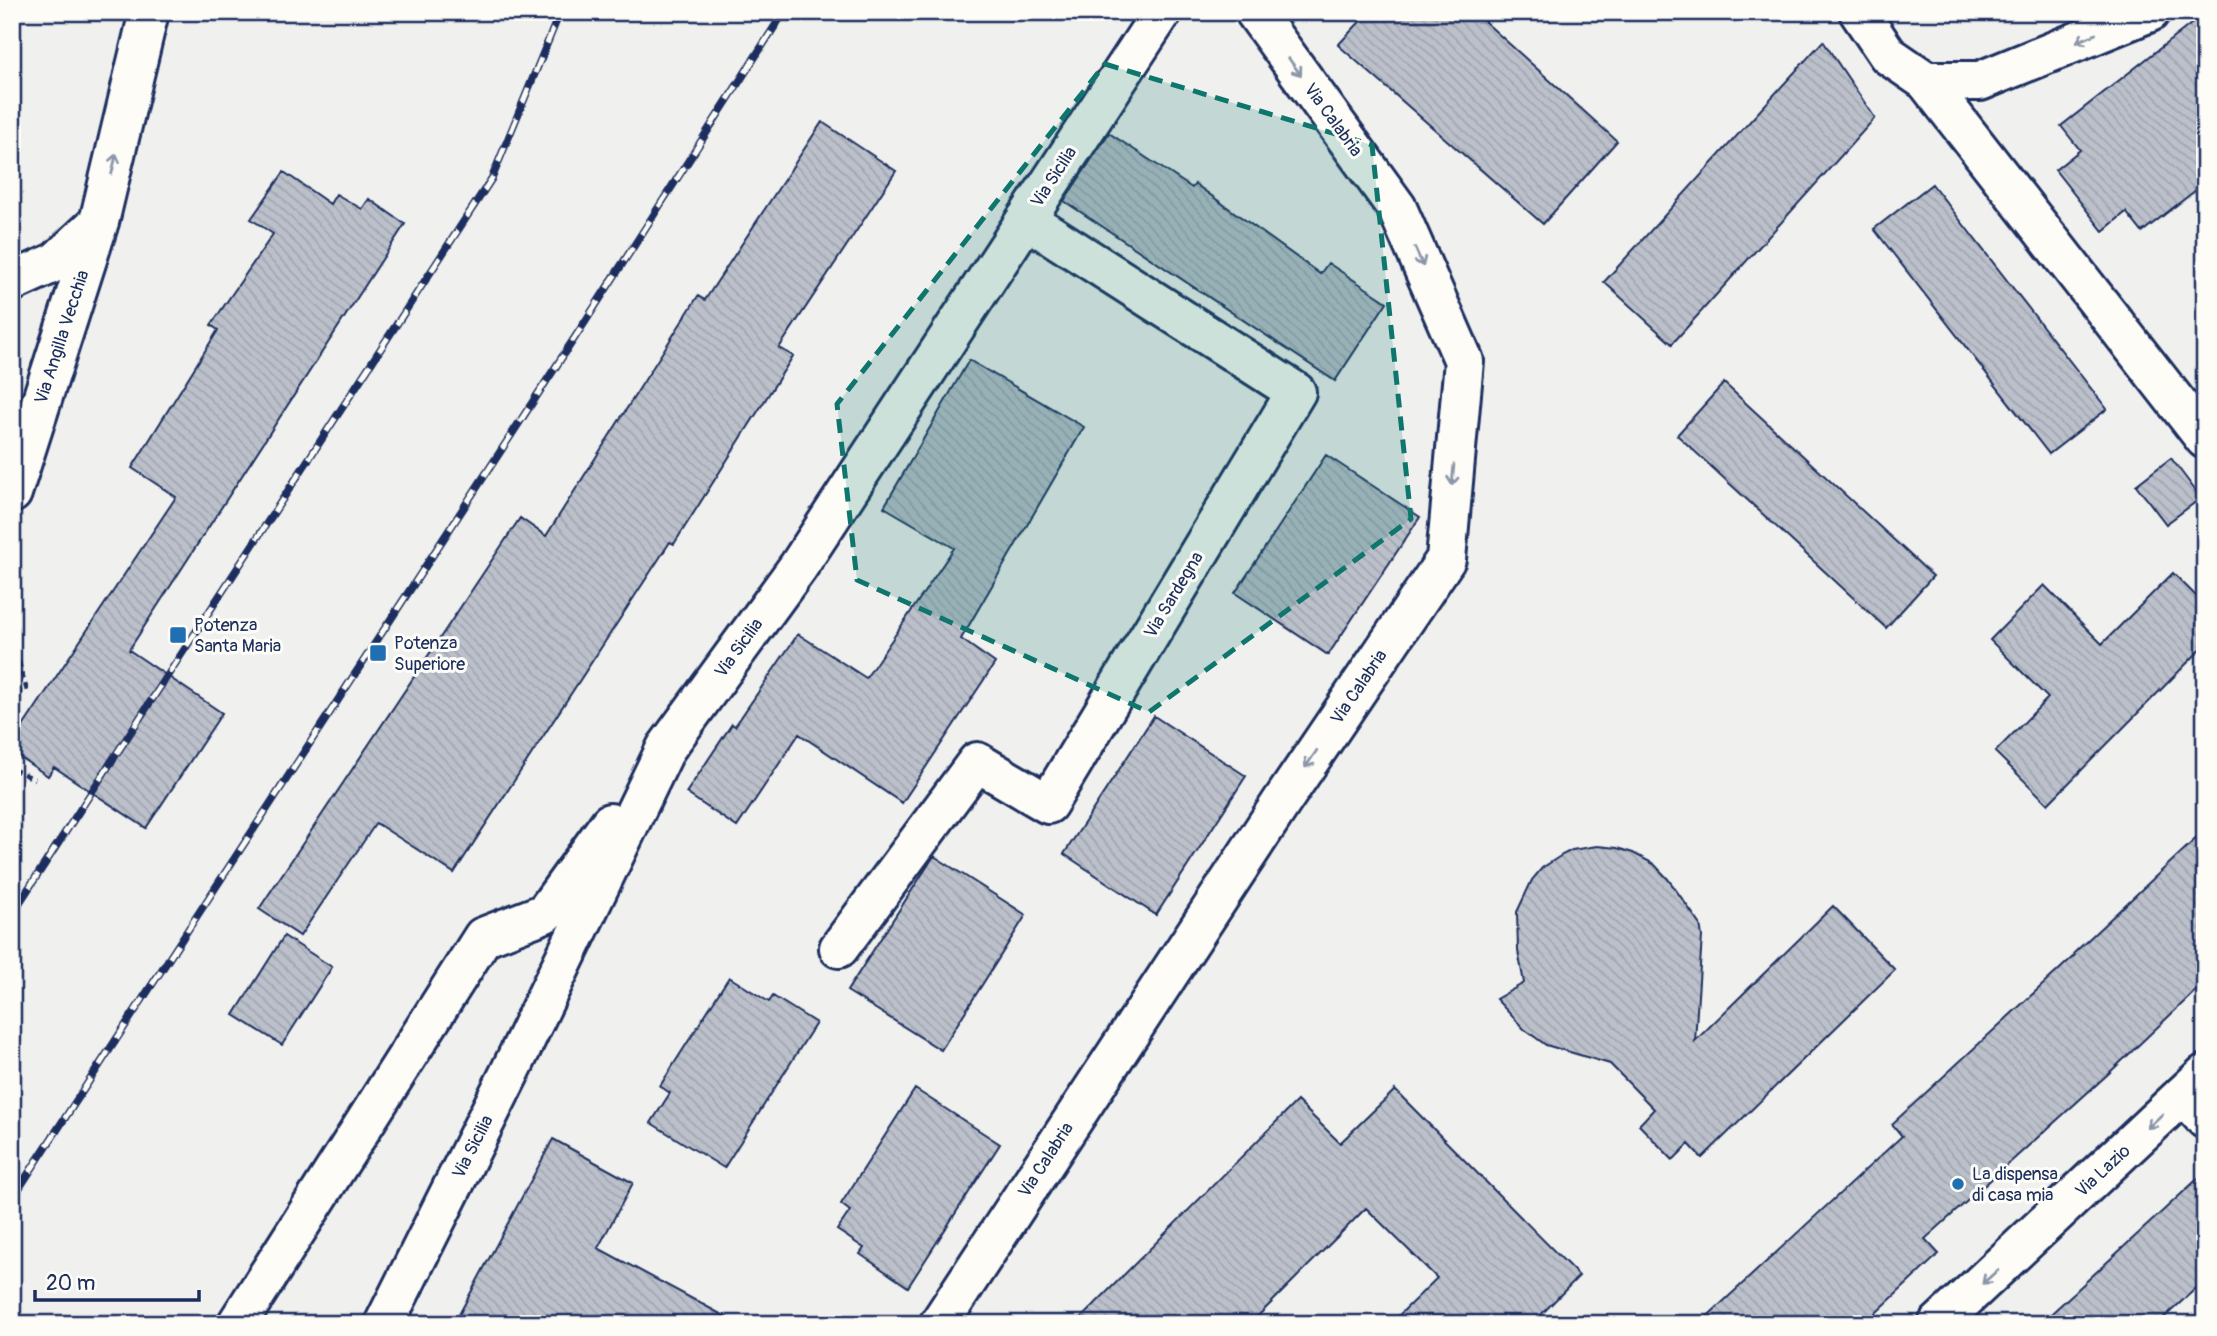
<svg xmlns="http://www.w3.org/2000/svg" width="2217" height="1336" font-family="Pangolin,sans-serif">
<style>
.building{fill:url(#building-back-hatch);stroke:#1b2f5e;stroke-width:2}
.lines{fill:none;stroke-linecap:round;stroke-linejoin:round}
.minor-casing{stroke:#1b2f5e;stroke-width:44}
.major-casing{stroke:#1b2f5e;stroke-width:44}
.path{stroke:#1b2f5e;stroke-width:4.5;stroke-dasharray:7 5;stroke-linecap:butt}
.minor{stroke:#fdfcf7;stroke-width:38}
.major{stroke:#fdfcf7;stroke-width:38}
.rail-casing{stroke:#1b2f5e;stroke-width:8}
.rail{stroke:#fdfcf7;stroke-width:5;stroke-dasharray:16;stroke-linecap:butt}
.oneway{stroke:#8c96aa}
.marked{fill:#0f766e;fill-opacity:0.2;stroke:#0f766e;stroke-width:5;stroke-dasharray:14 9;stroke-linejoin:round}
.poi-dot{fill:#1f6fb2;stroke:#fdfcf7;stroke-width:2.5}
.labels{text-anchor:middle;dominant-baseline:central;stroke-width:6;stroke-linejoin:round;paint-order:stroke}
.street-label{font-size:18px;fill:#1b2f5e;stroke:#fdfcf7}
.poi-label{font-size:18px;fill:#1b2f5e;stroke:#fdfcf7;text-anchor:start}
</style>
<defs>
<pattern id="building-back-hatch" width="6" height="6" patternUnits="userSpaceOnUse" patternTransform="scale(1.75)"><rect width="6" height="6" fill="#bbc0ca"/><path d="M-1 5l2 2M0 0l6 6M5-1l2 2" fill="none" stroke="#a0a5b0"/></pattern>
</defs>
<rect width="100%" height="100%" fill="#f0f0ee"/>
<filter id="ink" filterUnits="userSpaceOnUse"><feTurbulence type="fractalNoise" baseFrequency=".0143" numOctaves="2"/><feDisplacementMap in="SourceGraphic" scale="14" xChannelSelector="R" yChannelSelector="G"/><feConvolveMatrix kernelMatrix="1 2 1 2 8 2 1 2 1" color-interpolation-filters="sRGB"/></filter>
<g filter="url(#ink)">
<path class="building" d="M 1369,12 L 1474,12 L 1617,141 L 1543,224 L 1338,45 Z
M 2205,13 L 2205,183 L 2142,232 L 2126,212 L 2103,231 L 2055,170 L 2080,150 L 2061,126 Z
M 1823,41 L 1875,118 L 1672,344 L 1604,282 Z
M 822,122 L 896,171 L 779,348 L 793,356 L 674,544 L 670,542 L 454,873 L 376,823 L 300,936 L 259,909 L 520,518 L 546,536 L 698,296 L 705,300 Z
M 1109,133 L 1192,188 L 1195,184 L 1320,274 L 1328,263 L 1387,302 L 1335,381 L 1064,201 Z
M 284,172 L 330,204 L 336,194 L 362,209 L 369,199 L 405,224 L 129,650 L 222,713 L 146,828 L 54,767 L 48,776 L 12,752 L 12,743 L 176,497 L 132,468 L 218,330 L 211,325 L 273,234 L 251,219 Z
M 1932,184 L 2107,409 L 2049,454 L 1874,229 Z
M 969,360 L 1084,427 L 961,639 L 995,663 L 902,803 L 799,734 L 737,827 L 686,793 L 732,724 L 735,726 L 798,634 L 866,678 L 954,548 L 884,507 Z
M 1724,383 L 1933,576 L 1886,628 L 1677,435 Z
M 1326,455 L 1420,517 L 1328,655 L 1235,593 Z
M 2171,458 L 2201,498 L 2166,524 L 2136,485 Z
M 2173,573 L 2205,605 L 2205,645 L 2048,804 L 1995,752 L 2048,698 L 1990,640 L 2044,585 L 2102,644 Z
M 1154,716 L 1246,776 L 1156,915 L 1064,854 Z
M 2205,830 L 2205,982 L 2107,1075 L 1925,1239 L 1939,1254 L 1864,1324 L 1699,1324 L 1902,1136 L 1892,1124 L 2075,955 L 2074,953 Z
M 1597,846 L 1617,848 L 1633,853 L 1654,864 L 1668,879 L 1700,924 L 1702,936 L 1695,1041 L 1833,906 L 1895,970 L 1702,1158 L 1689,1144 L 1673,1160 L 1639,1125 L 1654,1109 L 1610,1064 L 1546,1045 L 1524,1029 L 1496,999 L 1524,983 L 1518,951 L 1517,912 L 1532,880 L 1542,868 L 1562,855 L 1572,850 Z
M 934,856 L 1026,915 L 941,1050 L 847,991 Z
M 284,936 L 332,967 L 282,1045 L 234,1015 Z
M 729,977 L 769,1002 L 773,996 L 816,1023 L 724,1168 L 651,1123 L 670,1093 L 660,1086 Z
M 915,1089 L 1000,1144 L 908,1287 L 860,1254 L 864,1248 L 837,1230 L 850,1211 L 841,1204 Z
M 1395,1090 L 1579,1276 L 1532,1324 L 1390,1324 L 1437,1278 L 1366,1208 L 1250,1324 L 1075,1324 L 1297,1101 L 1340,1143 Z
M 553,1139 L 633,1183 L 598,1248 L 739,1324 L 454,1324 Z
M 2205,1172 L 2205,1280 L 2157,1324 L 2040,1324 Z"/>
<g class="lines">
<defs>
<path id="minor" d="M 1859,12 L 1888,55 L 1926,81 L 1980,81 L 2150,12
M 1926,81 L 2205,439
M 12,282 L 56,262 L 99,222 L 149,12
M 12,493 L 98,225
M 839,948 L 977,762 L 1048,804 L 1296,392 L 1026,219
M 2183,1095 L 2205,1119
M 237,1324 L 483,937 L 545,913 L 610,823
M 384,1324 L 509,1074 L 666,748 L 798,567 L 1162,12
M 939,1324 L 1283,800 L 1446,559 L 1464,361 L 1397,208 L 1255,12"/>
<path id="major" d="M 1938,1324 L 2205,1074"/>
</defs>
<use href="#minor" class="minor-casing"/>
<use href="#major" class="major-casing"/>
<path class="path" d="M 12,638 L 27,691 L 13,692
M 12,769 L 35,779"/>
<use href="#minor" class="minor"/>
<use href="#major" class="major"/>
<defs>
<path id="rail" d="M 12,914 L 492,178 L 560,12
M 12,1199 L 585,322 L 784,12"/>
</defs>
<use href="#rail" class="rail-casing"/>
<use href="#rail" class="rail"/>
</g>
<defs><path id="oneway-shaft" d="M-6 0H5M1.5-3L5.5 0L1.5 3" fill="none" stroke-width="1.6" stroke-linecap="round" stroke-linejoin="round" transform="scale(1.75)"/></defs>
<g class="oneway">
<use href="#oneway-shaft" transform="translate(2086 38) rotate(158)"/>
<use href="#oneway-shaft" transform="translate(1295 67) rotate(54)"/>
<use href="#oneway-shaft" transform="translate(114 164) rotate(-77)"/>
<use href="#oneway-shaft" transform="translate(1419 257) rotate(66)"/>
<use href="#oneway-shaft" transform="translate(1453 475) rotate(95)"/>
<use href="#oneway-shaft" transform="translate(1311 759) rotate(124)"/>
<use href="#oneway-shaft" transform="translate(2155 1121) rotate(137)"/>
<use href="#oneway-shaft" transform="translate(1990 1277) rotate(138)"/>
</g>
</g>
<path class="marked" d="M 1105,64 L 1372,145 L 1411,519 L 1149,712 L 857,580 L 837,404 Z"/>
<g class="poi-dot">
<rect x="169" y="626" width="18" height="18" rx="3.5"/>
<rect x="369" y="644" width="18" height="18" rx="3.5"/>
<circle cx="1958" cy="1184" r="7"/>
</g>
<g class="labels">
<g class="street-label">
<text transform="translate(1333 120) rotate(54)">Via Calabria</text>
<text transform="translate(1054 177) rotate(-57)">Via Sicilia</text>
<text transform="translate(62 337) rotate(-72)">Via Angilla Vecchia</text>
<text transform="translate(1174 595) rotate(-59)">Via Sardegna</text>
<text transform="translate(739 648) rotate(-54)">Via Sicilia</text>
<text transform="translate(1359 687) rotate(-56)">Via Calabria</text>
<text transform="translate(473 1147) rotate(-63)">Via Sicilia</text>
<text transform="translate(1046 1160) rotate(-57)">Via Calabria</text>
<text transform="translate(2103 1171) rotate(-43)">Via Lazio</text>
</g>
<g class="poi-label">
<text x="194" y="625">Potenza<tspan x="194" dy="21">Santa Maria</tspan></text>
<text x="394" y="643">Potenza<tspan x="394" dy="21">Superiore</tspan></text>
<text x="1972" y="1174">La dispensa<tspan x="1972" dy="21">di casa mia</tspan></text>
</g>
</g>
<rect width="2217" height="1336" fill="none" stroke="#fdfcf7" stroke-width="42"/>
<rect x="21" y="21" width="2175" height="1294" fill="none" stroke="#1b2f5e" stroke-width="2.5" filter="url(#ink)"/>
<path d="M35 1290v10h164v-10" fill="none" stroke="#1b2f5e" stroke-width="3.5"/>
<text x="46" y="1290" font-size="21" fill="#1b2f5e" stroke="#fdfcf7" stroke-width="5" paint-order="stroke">20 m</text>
</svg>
